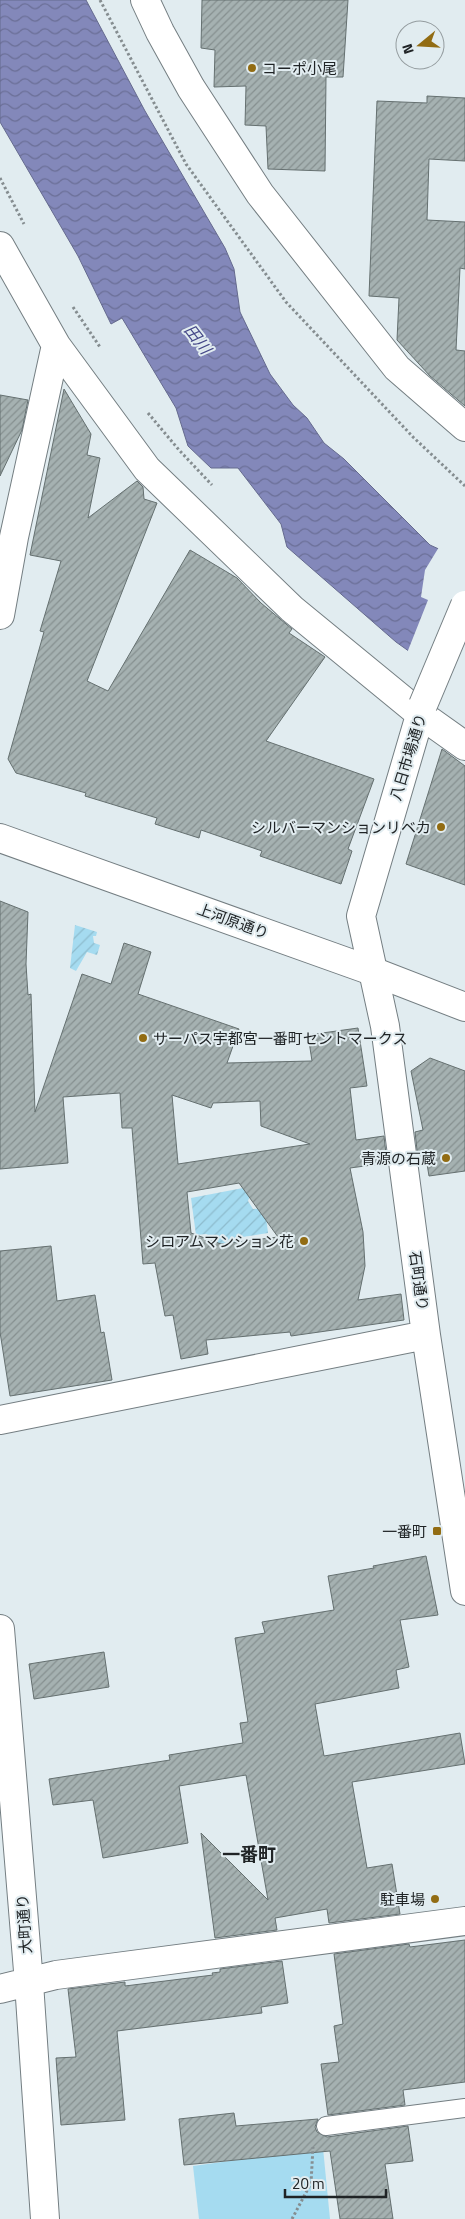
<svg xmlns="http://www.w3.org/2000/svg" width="465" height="2219" font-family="'Titillium Web','Noto Sans JP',sans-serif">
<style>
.green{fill:#a5dbf0}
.garden{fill:url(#garden-furrows)}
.water{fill:url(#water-waves);stroke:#656a8e}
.pier{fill:#e1ecf0}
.building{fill:url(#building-hatch);stroke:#657070;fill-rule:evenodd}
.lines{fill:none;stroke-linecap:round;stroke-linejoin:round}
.lane-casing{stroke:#747e82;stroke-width:20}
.street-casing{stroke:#747e82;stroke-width:30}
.secondary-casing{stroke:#747e82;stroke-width:30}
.path{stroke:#858d90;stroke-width:3;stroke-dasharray:2.5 2.5;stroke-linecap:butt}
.lane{stroke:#fff;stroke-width:18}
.street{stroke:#fff;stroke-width:28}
.secondary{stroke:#fff;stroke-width:28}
.street-bridge-casing{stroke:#747e82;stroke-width:30;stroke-linecap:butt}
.street-bridge{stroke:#fff;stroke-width:28}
.poi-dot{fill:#926c13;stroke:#e1ecf0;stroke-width:2}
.labels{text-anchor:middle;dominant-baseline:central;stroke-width:4;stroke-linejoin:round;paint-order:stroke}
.poi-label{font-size:15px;fill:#202426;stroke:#e1ecf0;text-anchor:end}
.street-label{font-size:15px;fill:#202426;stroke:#e1ecf0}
.water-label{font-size:16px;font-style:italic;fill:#454888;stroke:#e1ecf0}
.quarter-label{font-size:18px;font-weight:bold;fill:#202426;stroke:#e1ecf0}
</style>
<defs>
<pattern id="garden-furrows" width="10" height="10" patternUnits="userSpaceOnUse" patternTransform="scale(1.25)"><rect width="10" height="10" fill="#a5dbf0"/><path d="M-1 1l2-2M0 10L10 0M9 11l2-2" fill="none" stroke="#8ebcce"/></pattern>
<pattern id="water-waves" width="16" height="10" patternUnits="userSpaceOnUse" patternTransform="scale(1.25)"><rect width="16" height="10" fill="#8388ba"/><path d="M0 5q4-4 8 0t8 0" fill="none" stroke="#6b6f97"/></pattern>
<pattern id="building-hatch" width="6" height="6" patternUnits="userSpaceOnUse" patternTransform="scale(1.25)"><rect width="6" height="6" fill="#a5b1b1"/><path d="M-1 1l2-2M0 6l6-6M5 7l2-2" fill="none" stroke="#869090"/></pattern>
</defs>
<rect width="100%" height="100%" fill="#e1ecf0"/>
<path class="green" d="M 323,2148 L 330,2219 L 199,2219 L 193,2166 Z"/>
<path class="garden" d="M 75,925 L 97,932 L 96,936 L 93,936 L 94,943 L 100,945 L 97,955 L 87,952 L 76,971 L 70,968 Z
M 264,1184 L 251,1192 L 248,1201 L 253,1209 L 265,1208 L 268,1233 L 236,1238 L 237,1248 L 217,1251 L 216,1239 L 206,1234 L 196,1235 L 191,1198 Z"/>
<path class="water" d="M 0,0 L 86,0 L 145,111 L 225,248 L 234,269 L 240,312 L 270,374 L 293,405 L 307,418 L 324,443 L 344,459 L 430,545 L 465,561 L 465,691 L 396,642 L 287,547 L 281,524 L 238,468 L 211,468 L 188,446 L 176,408 L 122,318 L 111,324 L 78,256 L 0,122 Z"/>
<path class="pier" d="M 439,547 L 465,558 L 465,693 L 407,653 L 428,600 L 421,597 L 425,570 Z"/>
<path class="building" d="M 202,0 L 348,0 L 343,77 L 326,77 L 325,171 L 268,169 L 266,126 L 245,125 L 246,86 L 214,87 L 215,50 L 201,48 Z
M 427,96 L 465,98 L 465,161 L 429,159 L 427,220 L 465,222 L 465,269 L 460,268 L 456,350 L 465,351 L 465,406 L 430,376 L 397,340 L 399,298 L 369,296 L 377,101 L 427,103 Z
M 64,389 L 91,434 L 87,455 L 100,458 L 88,518 L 137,481 L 143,487 L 144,499 L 157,503 L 87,681 L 108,691 L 190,550 L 237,578 L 261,603 L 292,629 L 289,633 L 325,657 L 266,741 L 374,779 L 348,849 L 352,851 L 341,884 L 260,856 L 262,851 L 201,830 L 199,838 L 155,824 L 157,818 L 85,796 L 86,793 L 16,773 L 8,759 L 44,632 L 40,631 L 61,561 L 30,555 Z
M 0,395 L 28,400 L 22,430 L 0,476 Z
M 442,749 L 465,766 L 465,885 L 406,864 Z
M 0,901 L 28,912 L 26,964 L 28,995 L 31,994 L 35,1112 L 82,974 L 111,984 L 124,943 L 151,952 L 138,994 L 239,1029 L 227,1063 L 312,1061 L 308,1035 L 358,1028 L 367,1086 L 350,1088 L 356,1140 L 384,1136 L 387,1163 L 350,1168 L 363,1232 L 365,1266 L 358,1300 L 401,1294 L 404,1320 L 291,1336 L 290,1332 L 206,1340 L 208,1354 L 181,1359 L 173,1315 L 165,1316 L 155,1263 L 143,1264 L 132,1128 L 122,1128 L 120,1093 L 63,1097 L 68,1163 L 0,1169 ZM 172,1095 L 211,1108 L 213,1103 L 260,1101 L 261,1126 L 310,1144 L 178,1164 ZM 239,1183 L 278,1237 L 221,1244 L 191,1233 L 187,1192 Z
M 430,1058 L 465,1071 L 465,1171 L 429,1176 L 426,1158 L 418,1159 L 415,1132 L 423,1130 L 411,1071 Z
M 51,1246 L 57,1301 L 95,1295 L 101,1333 L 104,1332 L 112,1380 L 10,1396 L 0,1332 L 0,1251 Z
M 426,1556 L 438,1615 L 400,1620 L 409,1667 L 396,1670 L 399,1688 L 315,1704 L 324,1756 L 460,1733 L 465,1764 L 352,1782 L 367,1868 L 392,1864 L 400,1914 L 329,1923 L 327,1909 L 275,1918 L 277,1930 L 215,1938 L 201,1833 L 268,1900 L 246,1775 L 179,1786 L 188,1843 L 103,1858 L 93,1800 L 53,1805 L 49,1779 L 170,1760 L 169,1755 L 243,1743 L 240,1723 L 248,1722 L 235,1638 L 265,1633 L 262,1622 L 334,1610 L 328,1576 L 374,1568 L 373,1566 Z
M 104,1652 L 109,1687 L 34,1699 L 29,1664 Z
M 465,1940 L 465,2082 L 403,2090 L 405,2105 L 328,2115 L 321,2064 L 339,2062 L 334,2026 L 343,2024 L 334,1954 L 409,1944 L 410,1947 Z
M 282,1961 L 288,2003 L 261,2007 L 262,2013 L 117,2031 L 125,2120 L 61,2125 L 56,2058 L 76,2057 L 68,1989 L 125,1982 L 125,1986 L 213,1975 L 212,1973 L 220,1972 L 220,1969 Z
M 234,2113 L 236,2126 L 318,2119 L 315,2127 L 317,2132 L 327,2137 L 408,2126 L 413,2161 L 385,2164 L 393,2219 L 340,2219 L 330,2151 L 184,2165 L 179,2119 Z"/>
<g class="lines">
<defs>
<path id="lane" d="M 326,2126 L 465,2108"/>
<path id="street" d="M 145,0 L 160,32 L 191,88 L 260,194 L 397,368 L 465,427
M 0,246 L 56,345 L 147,469 L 292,609 L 420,714 L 465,746
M 0,615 L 14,537 L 56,345
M 423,705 L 361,916 L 385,1026 L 426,1335 L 465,1591
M 0,1420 L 426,1335
M 0,1629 L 29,1983 L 45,2219
M 0,1989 L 56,1975 L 465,1921"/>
<path id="secondary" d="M 0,838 L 372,971 L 465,1007"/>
</defs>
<use href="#lane" class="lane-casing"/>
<use href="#street" class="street-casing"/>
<use href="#secondary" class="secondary-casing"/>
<path class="path" d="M 100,0 L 186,164 L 286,302 L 413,437 L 465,486
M 0,178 L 24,224
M 73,307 L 100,347
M 148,413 L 179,450 L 212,485
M 292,2219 L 311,2183 L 313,2147"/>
<use href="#lane" class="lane"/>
<use href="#street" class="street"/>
<use href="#secondary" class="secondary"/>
<defs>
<path id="street-bridge" d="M 423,705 L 465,605"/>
</defs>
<use href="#street-bridge" class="street-bridge-casing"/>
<use href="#street-bridge" class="street-bridge"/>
</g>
<g class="poi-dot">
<circle cx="252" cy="68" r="5"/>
<circle cx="441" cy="827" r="5"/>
<circle cx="143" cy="1038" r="5"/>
<circle cx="446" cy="1158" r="5"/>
<circle cx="304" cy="1241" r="5"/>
<rect x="432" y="1526" width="10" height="10" rx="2.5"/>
<circle cx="435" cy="1899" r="5"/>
</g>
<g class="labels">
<g class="poi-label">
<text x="262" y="68" text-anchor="start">コーポ小尾</text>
<text x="431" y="827">シルバーマンションリベカ</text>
<text x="153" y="1038" text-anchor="start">サーパス宇都宮一番町セントマークス</text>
<text x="436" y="1158">青源の石蔵</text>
<text x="294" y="1241">シロアムマンション花</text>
<text x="427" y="1531">一番町</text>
<text x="425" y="1899">駐車場</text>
</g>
<g class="street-label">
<text transform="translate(408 757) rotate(-73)">八日市場通り</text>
<text transform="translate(233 921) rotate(20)">上河原通り</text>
<text transform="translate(419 1281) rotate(82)">石町通り</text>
<text transform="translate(24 1924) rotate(-94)">大町通り</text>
</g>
<g class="water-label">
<text transform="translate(198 339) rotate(52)">田川</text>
</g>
<g class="quarter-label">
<text x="249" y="1854">一番町</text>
</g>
</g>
<g transform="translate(420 45) rotate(252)"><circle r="24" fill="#e1ecf0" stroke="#949c9f"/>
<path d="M0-4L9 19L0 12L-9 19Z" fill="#926c13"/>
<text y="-8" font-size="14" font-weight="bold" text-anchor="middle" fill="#202426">N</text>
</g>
<path d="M285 2189v8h101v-8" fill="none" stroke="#202426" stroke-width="2.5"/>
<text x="292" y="2189" font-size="15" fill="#202426" stroke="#e1ecf0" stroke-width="4" paint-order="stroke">20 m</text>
</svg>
